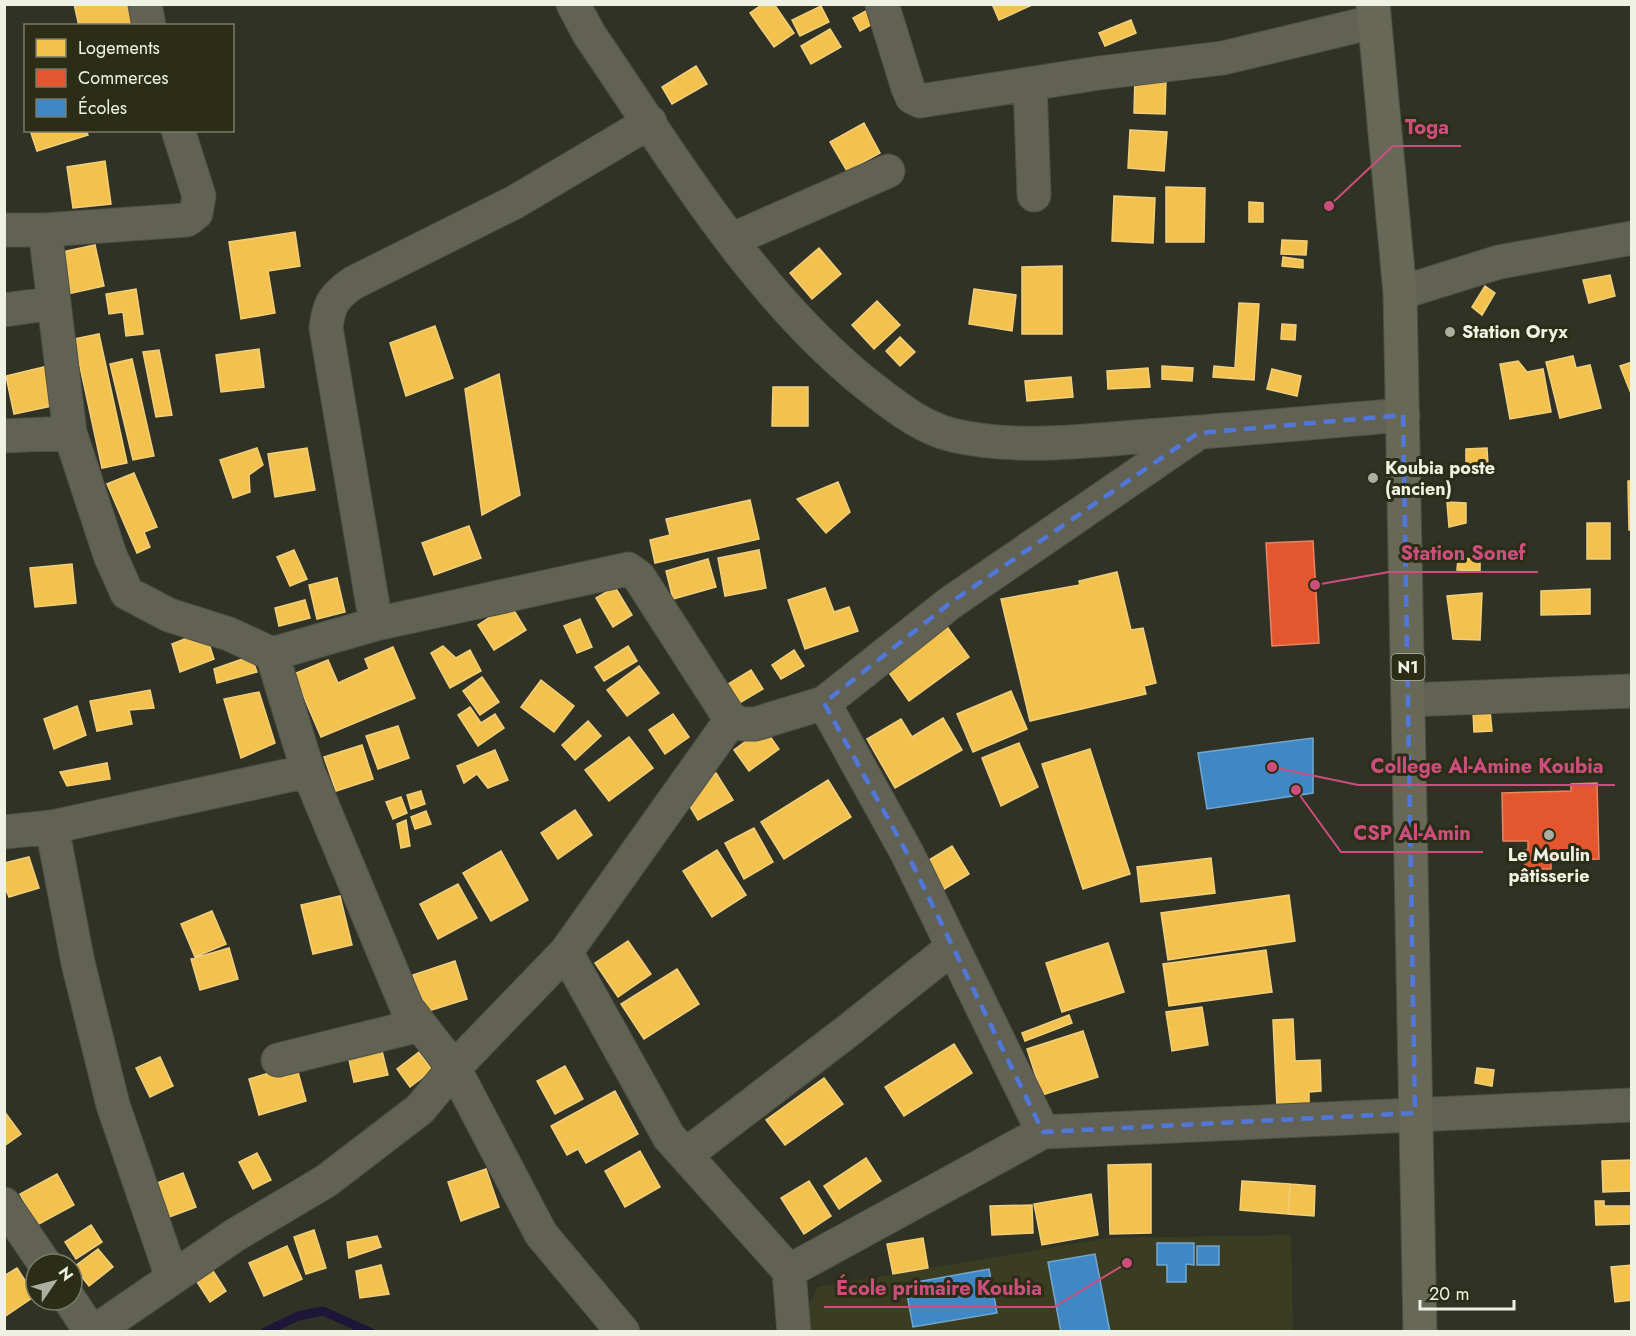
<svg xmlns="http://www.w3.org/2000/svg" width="1636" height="1336" font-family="Jost,sans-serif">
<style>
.built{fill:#3b3d22}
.homes{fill:#f2c14e;stroke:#f1cf7b;stroke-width:1.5}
.shops{fill:#e4572e;stroke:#e78564;stroke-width:1.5}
.schools{fill:#3f88c5;stroke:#74a8ce;stroke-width:1.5}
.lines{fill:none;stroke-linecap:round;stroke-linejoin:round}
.stream{stroke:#1e1639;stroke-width:9}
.street-casing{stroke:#4f5045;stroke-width:35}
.primary-casing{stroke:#4f5045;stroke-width:35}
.street{stroke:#616254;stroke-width:33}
.primary{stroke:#676956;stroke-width:33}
.marked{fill:none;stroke:#5277db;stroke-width:4.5;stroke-dasharray:12 8;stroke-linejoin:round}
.poi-dot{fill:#acaea1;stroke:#2b2d17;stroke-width:2}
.labels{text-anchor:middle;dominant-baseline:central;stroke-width:6;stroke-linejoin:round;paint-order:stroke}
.shield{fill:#2b2d17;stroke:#b4b6a6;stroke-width:1.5}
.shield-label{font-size:16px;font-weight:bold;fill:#eff1e3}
.poi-label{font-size:18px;font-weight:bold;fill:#eff1e3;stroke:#2b2d17;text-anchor:start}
.leader{fill:none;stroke:#cd4e7d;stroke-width:2}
.callout-dot{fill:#cd4e7d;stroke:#2b2d17;stroke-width:2}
.callout-label{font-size:20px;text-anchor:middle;font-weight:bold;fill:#cd4e7d;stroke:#2b2d17;stroke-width:6;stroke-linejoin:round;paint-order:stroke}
</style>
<rect width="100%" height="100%" fill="#313226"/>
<path class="built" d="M 1291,1235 L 1293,1331 L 809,1332 L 807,1308 L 818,1287 L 1108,1238 Z"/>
<path class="homes" d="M 74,4 L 136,4 L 141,26 L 79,26 Z
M 763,4 L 774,4 L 794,33 L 774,47 L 750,13 Z
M 992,4 L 1034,4 L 999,20 Z
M 821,6 L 829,22 L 800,36 L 792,20 Z
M 873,7 L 880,20 L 860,31 L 853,18 Z
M 1131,20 L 1136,33 L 1105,46 L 1099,33 Z
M 830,29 L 841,47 L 811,64 L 801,46 Z
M 696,66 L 707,84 L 672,104 L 662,87 Z
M 1135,78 L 1166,79 L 1165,114 L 1134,113 Z
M 864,123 L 880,153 L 847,171 L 830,142 Z
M 30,130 L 86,130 L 88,135 L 37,151 Z
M 1130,130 L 1167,132 L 1164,171 L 1128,168 Z
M 105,161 L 111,204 L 73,208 L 67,167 Z
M 1166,187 L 1205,188 L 1204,242 L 1166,242 Z
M 1114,196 L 1155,198 L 1153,243 L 1112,241 Z
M 1249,202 L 1263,203 L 1263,222 L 1249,222 Z
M 295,232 L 300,266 L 268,271 L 275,313 L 241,319 L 229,242 Z
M 1282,240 L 1307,241 L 1306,255 L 1281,254 Z
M 95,245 L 104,286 L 67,294 L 57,253 Z
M 819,248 L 841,274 L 812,299 L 790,273 Z
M 1283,257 L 1303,260 L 1303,268 L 1282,266 Z
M 1062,266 L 1062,334 L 1022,334 L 1022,267 Z
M 1610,275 L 1615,296 L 1589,303 L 1583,280 Z
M 1485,286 L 1495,293 L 1482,315 L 1472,307 Z
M 136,289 L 143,334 L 126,336 L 123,312 L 109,314 L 106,294 Z
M 974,289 L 1016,295 L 1012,331 L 969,324 Z
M 877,301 L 900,325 L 874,349 L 852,325 Z
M 1239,303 L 1259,304 L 1254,380 L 1213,377 L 1214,366 L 1235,368 Z
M 1282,324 L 1296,325 L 1295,340 L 1281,339 Z
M 435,326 L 453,378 L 406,396 L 390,343 Z
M 99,334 L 127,463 L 102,468 L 74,339 Z
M 900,337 L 915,352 L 900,366 L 886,351 Z
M 259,349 L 264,387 L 221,392 L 216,355 Z
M 159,350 L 172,415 L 156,417 L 143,352 Z
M 1573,356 L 1576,368 L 1590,365 L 1601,408 L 1560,418 L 1546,362 Z
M 132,359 L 154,456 L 133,460 L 110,364 Z
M 1518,361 L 1527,372 L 1543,369 L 1551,412 L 1510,419 L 1500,364 Z
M 1632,362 L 1632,396 L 1620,366 Z
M 48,366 L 57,405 L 14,414 L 6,376 Z
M 1162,366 L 1193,368 L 1192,381 L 1162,379 Z
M 1148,368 L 1150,387 L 1108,389 L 1107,371 Z
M 1272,369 L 1301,376 L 1297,396 L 1267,389 Z
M 499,374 L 520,495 L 482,515 L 465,389 Z
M 1071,377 L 1073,397 L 1027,401 L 1025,381 Z
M 773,387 L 808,387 L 808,426 L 772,426 Z
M 257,448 L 263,465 L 249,475 L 250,492 L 233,498 L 220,460 Z
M 307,448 L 315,490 L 275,497 L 268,454 Z
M 1487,448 L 1488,465 L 1466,467 L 1466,449 Z
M 134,473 L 157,527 L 144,532 L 150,547 L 137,553 L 107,484 Z
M 1628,481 L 1632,481 L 1632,530 L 1629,530 Z
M 838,482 L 850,512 L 826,533 L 797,499 Z
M 750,500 L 759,539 L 655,563 L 650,540 L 670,535 L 666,519 Z
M 1447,502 L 1466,503 L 1466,523 L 1449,527 Z
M 1587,523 L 1610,523 L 1610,559 L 1587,559 Z
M 469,526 L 481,558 L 434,575 L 422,543 Z
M 294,550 L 307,579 L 290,586 L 277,557 Z
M 759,550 L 766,588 L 725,596 L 718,558 Z
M 1480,558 L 1480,571 L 1457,570 L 1458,559 Z
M 708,559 L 716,587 L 673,599 L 666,571 Z
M 72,564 L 76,603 L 35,607 L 30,568 Z
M 1117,572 L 1131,630 L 1143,628 L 1156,683 L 1144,686 L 1146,694 L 1030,721 L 1001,599 L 1080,585 L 1079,581 Z
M 337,578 L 345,612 L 317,619 L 309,585 Z
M 615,587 L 632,615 L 613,627 L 596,598 Z
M 825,588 L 834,612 L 849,607 L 858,631 L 805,649 L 788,600 Z
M 1590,589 L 1590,614 L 1541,615 L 1541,591 Z
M 1482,593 L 1480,640 L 1453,639 L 1447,596 Z
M 305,600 L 310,618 L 279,626 L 275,608 Z
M 510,604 L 526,630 L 494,650 L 478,625 Z
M 580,619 L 592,647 L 577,653 L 564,626 Z
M 945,624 L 969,657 L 909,701 L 885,667 Z
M 205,631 L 214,659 L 180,672 L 172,644 Z
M 443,646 L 456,658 L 470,650 L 481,671 L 450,688 L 431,653 Z
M 628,646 L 637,661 L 604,681 L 595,667 Z
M 393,647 L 415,698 L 321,737 L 294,674 L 328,660 L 338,683 L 369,669 L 365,659 Z
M 794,650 L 804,666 L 781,679 L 772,665 Z
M 251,656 L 257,672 L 217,683 L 214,669 Z
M 639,666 L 659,693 L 627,716 L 607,690 Z
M 751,670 L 763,689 L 731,708 L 720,689 Z
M 482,677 L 499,702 L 480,715 L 463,691 Z
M 541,680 L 574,706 L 554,732 L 521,707 Z
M 150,690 L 154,708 L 129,710 L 132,724 L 97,731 L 90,701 Z
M 1011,691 L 1027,729 L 973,752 L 957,714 Z
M 259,692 L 275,743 L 241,758 L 224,699 Z
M 77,706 L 86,735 L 54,749 L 44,719 Z
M 470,707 L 481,723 L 495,714 L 504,728 L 478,746 L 458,715 Z
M 1473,711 L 1490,711 L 1492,731 L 1474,732 Z
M 673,714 L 689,737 L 665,754 L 649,730 Z
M 943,718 L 962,750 L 895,788 L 867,739 L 901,719 L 912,737 Z
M 588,721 L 601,736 L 575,760 L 562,745 Z
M 398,726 L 409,758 L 378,769 L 366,736 Z
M 764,728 L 779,749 L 749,771 L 734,750 Z
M 629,737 L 653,768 L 609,801 L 585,770 Z
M 1019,743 L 1038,787 L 1001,806 L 982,758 Z
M 362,745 L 373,779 L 336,791 L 324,757 Z
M 1090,749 L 1130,874 L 1083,889 L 1042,764 Z
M 495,750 L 508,780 L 488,788 L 477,774 L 464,783 L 457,766 Z
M 107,763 L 110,779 L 67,786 L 60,772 Z
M 716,773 L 733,800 L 698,820 L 682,793 Z
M 828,780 L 851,817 L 784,859 L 761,822 Z
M 421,791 L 425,804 L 411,809 L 407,795 Z
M 401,797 L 407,813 L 393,819 L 386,802 Z
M 575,810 L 592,835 L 558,859 L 541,833 Z
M 426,811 L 431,824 L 415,829 L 411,817 Z
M 406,820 L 410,846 L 401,848 L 397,824 Z
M 754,828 L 773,862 L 744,879 L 725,843 Z
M 952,846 L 969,874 L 941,891 L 924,863 Z
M 717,850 L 746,895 L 712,917 L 683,871 Z
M 501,851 L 528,900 L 491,921 L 463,873 Z
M 29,857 L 39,888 L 9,897 L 4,885 L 4,863 Z
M 1211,858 L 1215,893 L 1141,902 L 1137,867 Z
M 458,884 L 477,918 L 438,939 L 420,904 Z
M 1289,895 L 1295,941 L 1168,960 L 1161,913 Z
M 340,896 L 352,945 L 313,954 L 301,905 Z
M 212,911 L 226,944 L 195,957 L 181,924 Z
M 628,941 L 651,974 L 618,997 L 595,963 Z
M 1108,943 L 1124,992 L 1062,1012 L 1046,963 Z
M 229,948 L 238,979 L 200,990 L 191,959 Z
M 1266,950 L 1272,992 L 1169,1006 L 1163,964 Z
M 455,961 L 467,999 L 425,1012 L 413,975 Z
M 677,969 L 699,1004 L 644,1039 L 621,1004 Z
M 1202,1007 L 1208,1045 L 1172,1051 L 1166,1012 Z
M 1069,1015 L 1072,1023 L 1025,1041 L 1022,1033 Z
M 1293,1019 L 1295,1061 L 1320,1060 L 1321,1091 L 1309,1092 L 1309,1106 L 1277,1107 L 1273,1020 Z
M 1083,1031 L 1098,1077 L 1042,1095 L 1027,1049 Z
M 380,1043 L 388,1075 L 354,1082 L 347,1051 Z
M 954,1044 L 972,1073 L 904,1116 L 885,1087 Z
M 419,1052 L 432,1070 L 410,1087 L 397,1069 Z
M 160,1057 L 173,1086 L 150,1097 L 136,1068 Z
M 296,1065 L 306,1101 L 259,1115 L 249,1079 Z
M 565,1066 L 583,1099 L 555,1114 L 537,1081 Z
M 1477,1068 L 1494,1070 L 1492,1086 L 1475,1083 Z
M 824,1078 L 843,1104 L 785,1145 L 766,1120 Z
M 615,1091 L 638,1134 L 586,1163 L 578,1149 L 567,1155 L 551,1126 Z
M 4,1111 L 21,1134 L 4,1146 Z
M 640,1151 L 660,1187 L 625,1207 L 605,1171 Z
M 257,1153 L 271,1180 L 253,1189 L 239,1162 Z
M 866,1158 L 881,1181 L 839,1209 L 824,1186 Z
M 1632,1160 L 1632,1191 L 1603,1192 L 1602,1161 Z
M 1151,1164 L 1151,1233 L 1110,1234 L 1108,1165 Z
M 486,1169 L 499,1207 L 461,1221 L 448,1182 Z
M 183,1173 L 196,1207 L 161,1220 L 147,1187 Z
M 57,1174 L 74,1205 L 37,1225 L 20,1194 Z
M 809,1181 L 831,1216 L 804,1234 L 781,1198 Z
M 1242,1181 L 1290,1184 L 1288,1214 L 1240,1210 Z
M 1290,1184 L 1315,1186 L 1314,1216 L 1288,1214 Z
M 1091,1194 L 1098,1235 L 1042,1245 L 1034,1204 Z
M 1595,1201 L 1604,1201 L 1604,1206 L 1632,1206 L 1632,1224 L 1596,1225 Z
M 1032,1205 L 1033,1233 L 992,1235 L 990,1206 Z
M 91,1225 L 102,1242 L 76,1259 L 65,1242 Z
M 314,1230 L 326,1268 L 306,1274 L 294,1237 Z
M 377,1236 L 381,1247 L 349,1258 L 347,1242 Z
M 923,1238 L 928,1268 L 893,1274 L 887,1244 Z
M 287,1246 L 302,1279 L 264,1296 L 249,1263 Z
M 98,1249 L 113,1267 L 89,1286 L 74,1267 Z
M 206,1260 L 226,1291 L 210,1302 L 190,1271 Z
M 381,1265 L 389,1294 L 360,1298 L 356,1271 Z
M 1632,1265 L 1632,1300 L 1615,1302 L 1611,1267 Z
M 17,1268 L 35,1296 L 4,1317 L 4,1276 Z"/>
<path class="shops" d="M 1313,541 L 1319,643 L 1272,646 L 1266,543 Z
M 1597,783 L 1599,859 L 1551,860 L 1551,869 L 1525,869 L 1524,850 L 1528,850 L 1528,841 L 1503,841 L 1502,793 L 1571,791 L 1571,784 Z"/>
<path class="schools" d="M 1313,738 L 1313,793 L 1207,809 L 1198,753 Z
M 1157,1243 L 1194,1243 L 1194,1265 L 1186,1264 L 1186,1282 L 1167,1282 L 1167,1265 L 1157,1265 Z
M 1197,1246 L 1219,1246 L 1219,1265 L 1197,1265 Z
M 1095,1254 L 1110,1332 L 1061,1332 L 1048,1262 Z
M 989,1269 L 997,1313 L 913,1327 L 905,1284 Z"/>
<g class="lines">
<path class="stream" d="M 265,1332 L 298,1316 L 323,1311 L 370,1332"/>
<defs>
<path id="street" d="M 145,4 L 149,26
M 573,4 L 589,34 C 674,158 757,301 878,393 C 900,410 924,428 952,435 C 1016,450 1083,441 1147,436 C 1233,430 1318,422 1403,415
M 882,4 L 908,88 L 912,97 L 920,101 L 1099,73 L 1223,58 L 1373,22
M 1030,84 L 1034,195
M 4,230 L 45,230 L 187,220 L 196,213 L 199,196 L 178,130
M 45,230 L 70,433 L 110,555 L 127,593 L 169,615 L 229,634 L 272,654 L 376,624 L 628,569 L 639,577 L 731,720
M 731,240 L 888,171
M 1400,293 L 1499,262 L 1632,238
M 4,310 L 54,303
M 4,436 L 70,433
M 376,624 L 326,328 C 329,304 333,297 353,283 L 515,202 L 650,122
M 272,654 L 308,771 L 407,1008 L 454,1068 L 541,1234 L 623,1332
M 1409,700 L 1632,691
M 824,703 L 907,853 L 1043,1132
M 52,827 L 78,963 L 113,1105 L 172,1277
M 4,832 L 52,827 L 308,771
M 566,952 L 669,1137 L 789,1271 L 794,1332
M 278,1060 L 420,1025
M 687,1154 L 849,1030 L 953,947
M 4,1204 L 45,1264
M 789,1271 L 1043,1132 L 1632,1105
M 70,1300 L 91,1332
M 94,1332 L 235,1235 L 326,1181 L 420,1109 L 454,1068 L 566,952 L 731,720 L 743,724 L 755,724 L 824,703 L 950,603 L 1198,433"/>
<path id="primary" d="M 1373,4 L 1400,293 L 1420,1332"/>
</defs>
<use href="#street" class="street-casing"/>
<use href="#primary" class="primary-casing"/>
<use href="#street" class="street"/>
<use href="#primary" class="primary"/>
</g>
<path class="marked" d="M 1403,415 L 1415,1113 L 1043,1132 L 907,853 L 824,703 L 950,603 L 1198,433 Z"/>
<g class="poi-dot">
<circle cx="1450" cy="332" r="6"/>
<circle cx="1373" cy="478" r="6"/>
<circle cx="1549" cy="835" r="6"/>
</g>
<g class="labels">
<rect class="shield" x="1391.5" y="654" width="33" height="26" rx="4.5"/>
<g class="shield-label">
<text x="1408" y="667">N1</text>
</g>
<g class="poi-label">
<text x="1462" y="332">Station Oryx</text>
<text x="1385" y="468">Koubia poste<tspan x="1385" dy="21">(ancien)</tspan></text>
<text x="1549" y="855" text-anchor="middle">Le Moulin<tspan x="1549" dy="21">pâtisserie</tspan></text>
</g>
</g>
<path class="leader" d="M1329 206L1393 146H1461M1315 585L1389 572H1538M1272 767L1358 785H1615M1296 790L1341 852H1483M1127 1263L1054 1307H824"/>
<g class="callout-dot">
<circle cx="1329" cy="206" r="6"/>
<circle cx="1315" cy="585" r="6"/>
<circle cx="1272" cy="767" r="6"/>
<circle cx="1296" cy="790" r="6"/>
<circle cx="1127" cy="1263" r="6"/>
</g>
<g class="callout-label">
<text x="1427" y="134">Toga</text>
<text x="1463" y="560">Station Sonef</text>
<text x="1487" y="773">College Al-Amine Koubia</text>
<text x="1412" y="840">CSP Al-Amin</text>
<text x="939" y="1295">École primaire Koubia</text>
</g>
<rect width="1636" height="1336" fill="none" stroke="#eff1e3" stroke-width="12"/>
<rect x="24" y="24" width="210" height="108" fill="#2b2d17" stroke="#797b69" stroke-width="1.5"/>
<rect x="36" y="39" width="30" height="18" fill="#f2c14e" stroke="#797b69" stroke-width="1.5"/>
<text x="78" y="54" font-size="18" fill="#eff1e3">Logements</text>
<rect x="36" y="69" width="30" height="18" fill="#e4572e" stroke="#797b69" stroke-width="1.5"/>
<text x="78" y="84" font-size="18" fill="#eff1e3">Commerces</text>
<rect x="36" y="99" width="30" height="18" fill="#3f88c5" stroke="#797b69" stroke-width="1.5"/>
<text x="78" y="114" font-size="18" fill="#eff1e3">Écoles</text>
<g transform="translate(54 1282) rotate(55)"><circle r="28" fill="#2b2d17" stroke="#797b69" stroke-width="1.5"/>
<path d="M0-4.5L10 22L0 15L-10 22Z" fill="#acaea1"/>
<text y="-9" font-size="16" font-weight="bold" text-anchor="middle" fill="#eff1e3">N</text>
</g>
<path d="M1420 1300v9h94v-9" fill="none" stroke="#eff1e3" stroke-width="3"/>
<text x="1429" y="1300" font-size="18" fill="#eff1e3" stroke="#2b2d17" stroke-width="4.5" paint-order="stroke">20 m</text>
</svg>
